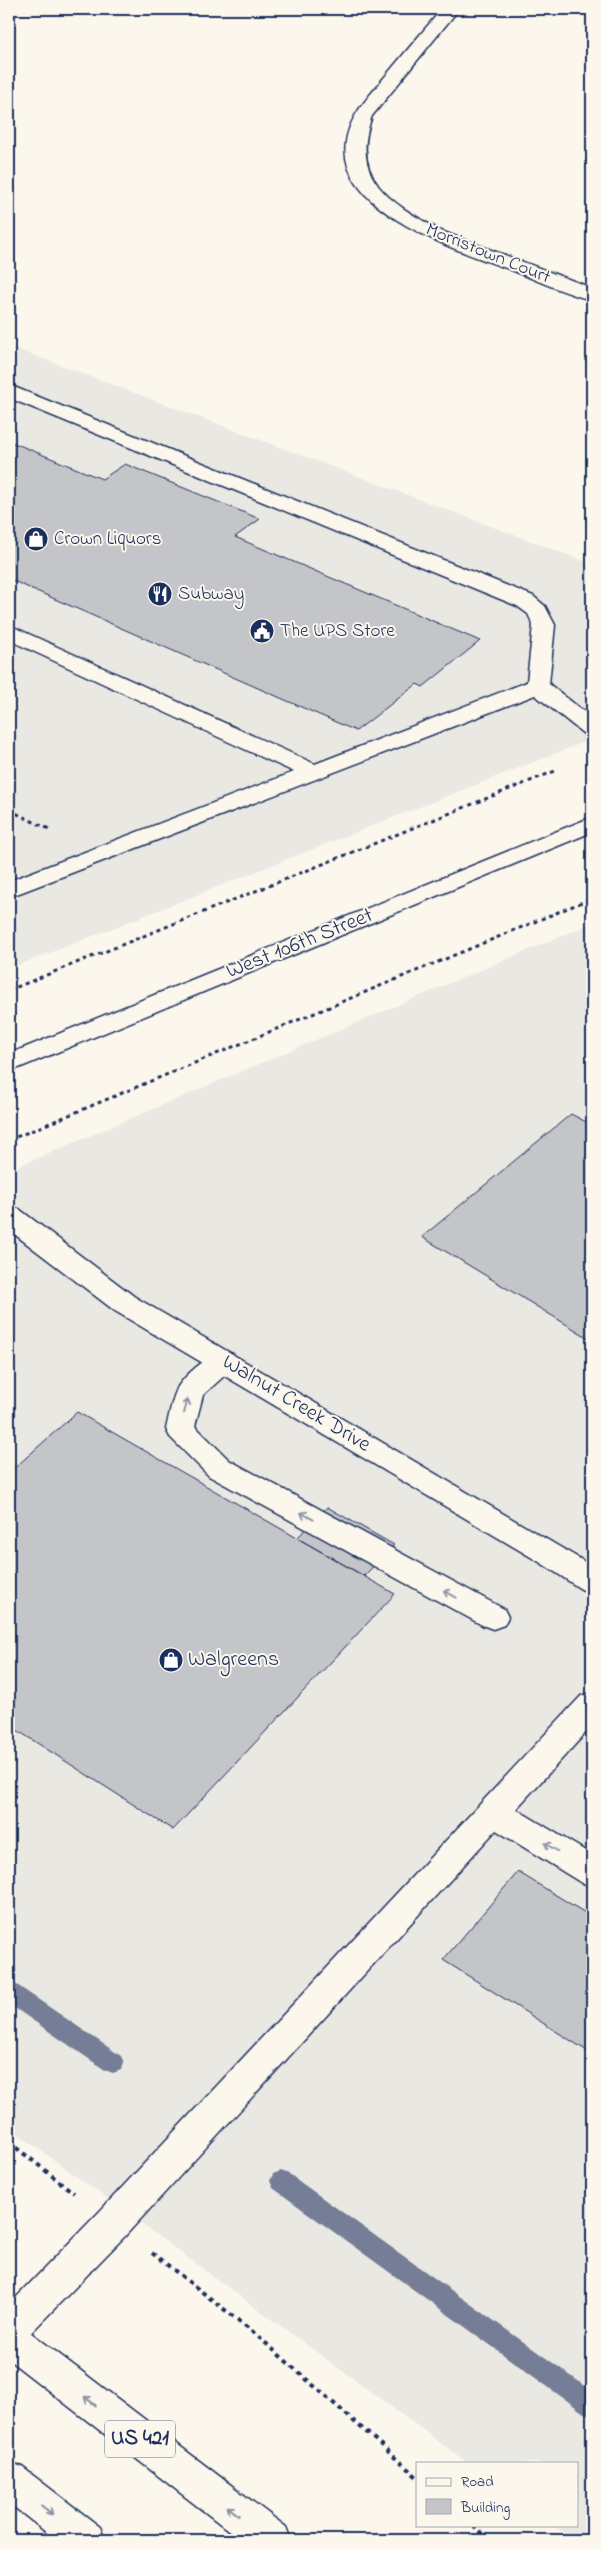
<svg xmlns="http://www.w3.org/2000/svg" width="601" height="2549" font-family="'Indie Flower',sans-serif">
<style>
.built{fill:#eae8e2}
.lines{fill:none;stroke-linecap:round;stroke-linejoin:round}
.stream{fill:#747e96;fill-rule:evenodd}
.building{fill:#c3c5c9;stroke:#1b2f5e}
.lane-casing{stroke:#1b2f5e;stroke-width:3}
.street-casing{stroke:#1b2f5e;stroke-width:3}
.secondary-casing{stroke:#1b2f5e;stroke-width:3}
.primary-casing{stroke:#1b2f5e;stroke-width:3}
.path-far1{stroke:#1b2f5e;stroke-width:3;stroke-dasharray:4 4;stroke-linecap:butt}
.path{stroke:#1b2f5e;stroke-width:4;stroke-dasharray:4.5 4.5;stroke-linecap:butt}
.lane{fill:#fbf7ec;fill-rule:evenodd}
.street{fill:#fbf7ec;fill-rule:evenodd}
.secondary{fill:#fbf7ec;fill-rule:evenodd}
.primary{fill:#fbf7ec;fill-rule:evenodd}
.oneway{stroke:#8b93a5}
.labels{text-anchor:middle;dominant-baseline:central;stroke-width:4;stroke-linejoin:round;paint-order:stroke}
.far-street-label{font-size:19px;fill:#1b2f5e;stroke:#fbf7ec}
.far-poi-label{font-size:19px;fill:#1b2f5e;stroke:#fbf7ec;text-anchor:start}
.shield{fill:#fbf7ec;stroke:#5e6b89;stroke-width:1}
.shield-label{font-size:21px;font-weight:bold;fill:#1b2f5e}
.street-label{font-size:22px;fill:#1b2f5e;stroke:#fbf7ec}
.poi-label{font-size:22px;fill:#1b2f5e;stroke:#fbf7ec;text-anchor:start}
</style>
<rect width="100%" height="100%" fill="#fbf7ec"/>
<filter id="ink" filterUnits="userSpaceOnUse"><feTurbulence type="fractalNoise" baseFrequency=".02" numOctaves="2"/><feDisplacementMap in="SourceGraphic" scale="10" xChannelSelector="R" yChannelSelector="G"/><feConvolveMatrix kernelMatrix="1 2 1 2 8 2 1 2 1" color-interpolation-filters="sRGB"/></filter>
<g filter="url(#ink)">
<path class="built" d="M 9,346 L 592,564 L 592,739 L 9,969 Z
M 592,923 L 592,2540 L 574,2540 L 553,2525 L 577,2525 L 577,2463 L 468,2463 L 9,2127 L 9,1170 Z"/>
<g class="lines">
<path class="stream" d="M 9,1983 L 17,1985 L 121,2056 L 124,2063 L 121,2070 L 113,2073 L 105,2070 L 9,2004 Z
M 281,2171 L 289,2174 L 592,2391 L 592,2416 L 584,2413 L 273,2188 L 270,2181 L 273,2174 Z"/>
</g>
<path class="building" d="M 9,441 L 102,479 L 125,464 L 260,519 L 235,537 L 480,641 L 423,687 L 417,684 L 356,731 L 9,579 Z
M 571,1114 L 592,1125 L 592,1340 L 422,1237 Z
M 77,1412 L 395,1594 L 173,1830 L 9,1725 L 9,1473 Z
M 327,1507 L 394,1545 L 364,1576 L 297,1538 Z
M 518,1872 L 592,1917 L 592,2054 L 443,1960 Z"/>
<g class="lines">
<defs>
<path id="lane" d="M 9,385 L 533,596 L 545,606 L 555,625 L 549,684 L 592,718 L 592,736 L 584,734 L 535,695 L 9,897 L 9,881 L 294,772 L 9,640 L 9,625 L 315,764 L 527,682 L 533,625 L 528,614 L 517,606 L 9,398 Z
M 223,1351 L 233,1354 L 237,1361 L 233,1368 L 203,1395 L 195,1426 L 229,1460 L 504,1609 L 508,1617 L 504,1625 L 493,1629 L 482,1625 L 209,1476 L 170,1437 L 166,1429 C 169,1416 171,1403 176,1391 C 181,1377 209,1355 223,1351 Z
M 592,1693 L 592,1726 L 516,1809 L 592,1855 L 592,1886 L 580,1882 L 496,1830 L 126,2235 L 22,2342 L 9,2347 L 9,2305 L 100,2211 L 581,1696 Z"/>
<path id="street" d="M 442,9 L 459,9 L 372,116 C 349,180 391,203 441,231 L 592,288 L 592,300 C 566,294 539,281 514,271 C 463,252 329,211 347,136 C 353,112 369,97 383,79 C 403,55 422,32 442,9 Z
M 9,1207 L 19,1209 L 135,1297 L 592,1566 L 592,1593 L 581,1589 L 541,1563 L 115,1311 L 9,1230 Z"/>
<path id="secondary" d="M 592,817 L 592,832 L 9,1072 L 9,1054 Z"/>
<path id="primary" d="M 9,2321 L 22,2326 L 286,2527 L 291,2540 L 241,2540 L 9,2360 Z
M 9,2462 L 22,2467 L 100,2527 L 105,2540 L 56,2540 L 9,2503 Z"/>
</defs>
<use href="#lane" class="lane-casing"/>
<use href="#street" class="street-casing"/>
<use href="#secondary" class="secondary-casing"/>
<use href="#primary" class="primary-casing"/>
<path class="path-far1" d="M 9,810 L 51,830
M 9,990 L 555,771
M 9,1140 L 592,898"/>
<path class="path" d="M 9,2142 L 74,2193
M 152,2253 L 252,2331 L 417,2477
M 473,2525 L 490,2540"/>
<use href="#lane" class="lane"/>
<use href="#street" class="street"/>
<use href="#secondary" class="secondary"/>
<use href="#primary" class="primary"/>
</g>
<defs><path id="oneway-shaft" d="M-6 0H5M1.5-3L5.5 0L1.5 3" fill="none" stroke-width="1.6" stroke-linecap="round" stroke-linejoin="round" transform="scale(1.25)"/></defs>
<g class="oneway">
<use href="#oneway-shaft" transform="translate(186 1406) rotate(-75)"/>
<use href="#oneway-shaft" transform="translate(307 1516) rotate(-151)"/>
<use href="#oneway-shaft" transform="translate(450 1594) rotate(-151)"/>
<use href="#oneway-shaft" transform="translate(551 1847) rotate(-148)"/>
<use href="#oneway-shaft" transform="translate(90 2401) rotate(-142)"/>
<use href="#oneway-shaft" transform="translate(47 2510) rotate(38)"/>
<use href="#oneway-shaft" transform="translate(233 2511) rotate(-142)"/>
</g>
</g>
<defs>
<symbol id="shop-disc" viewBox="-11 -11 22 22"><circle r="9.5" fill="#1b2f5e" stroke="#fbf7ec"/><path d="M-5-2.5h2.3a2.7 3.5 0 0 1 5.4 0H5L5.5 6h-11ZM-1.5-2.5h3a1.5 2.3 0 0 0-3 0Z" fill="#fff"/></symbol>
<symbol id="restaurant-disc" viewBox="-11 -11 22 22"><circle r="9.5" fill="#1b2f5e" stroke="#fbf7ec"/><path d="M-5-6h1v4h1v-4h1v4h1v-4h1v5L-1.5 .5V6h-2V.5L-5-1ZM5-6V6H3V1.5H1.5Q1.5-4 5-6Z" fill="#fff"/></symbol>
<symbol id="civic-disc" viewBox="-11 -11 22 22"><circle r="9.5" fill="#1b2f5e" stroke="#fbf7ec"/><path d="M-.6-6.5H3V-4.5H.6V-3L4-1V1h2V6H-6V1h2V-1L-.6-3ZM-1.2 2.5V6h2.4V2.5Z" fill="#fff"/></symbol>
</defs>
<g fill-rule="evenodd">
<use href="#shop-disc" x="22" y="525" width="28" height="28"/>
<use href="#restaurant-disc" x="146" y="580" width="28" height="28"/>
<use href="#civic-disc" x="248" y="617" width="28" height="28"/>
<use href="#shop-disc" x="157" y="1646" width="28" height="28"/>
</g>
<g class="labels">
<g class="far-street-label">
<text transform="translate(488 254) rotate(22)">Morristown Court</text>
</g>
<g class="far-poi-label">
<text x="54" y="539">Crown Liquors</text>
<text x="178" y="594">Subway</text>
<text x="280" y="631">The UPS Store</text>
</g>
<rect class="shield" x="105" y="2420.5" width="70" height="37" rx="4"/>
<g class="shield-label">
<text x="140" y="2439">US 421</text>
</g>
<g class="street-label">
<text transform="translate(300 944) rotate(-22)">West 106th Street</text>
<text transform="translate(296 1404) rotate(31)">Walnut Creek Drive</text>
</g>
<g class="poi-label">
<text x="188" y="1660">Walgreens</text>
</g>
</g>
<rect width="601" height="2549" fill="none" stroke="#fbf7ec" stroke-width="30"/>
<rect x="15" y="15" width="571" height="2519" fill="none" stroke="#1b2f5e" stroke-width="2" filter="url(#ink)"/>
<rect x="416" y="2462" width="162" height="65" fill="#fbf7ec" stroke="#a1a7b3"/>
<rect x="426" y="2478" width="25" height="8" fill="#fbf7ec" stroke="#a1a7b3"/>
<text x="461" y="2486" font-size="15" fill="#1b2f5e">Road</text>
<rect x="426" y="2499" width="25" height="15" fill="#c3c5c9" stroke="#a1a7b3"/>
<text x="461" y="2512" font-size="15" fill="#1b2f5e">Building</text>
</svg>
